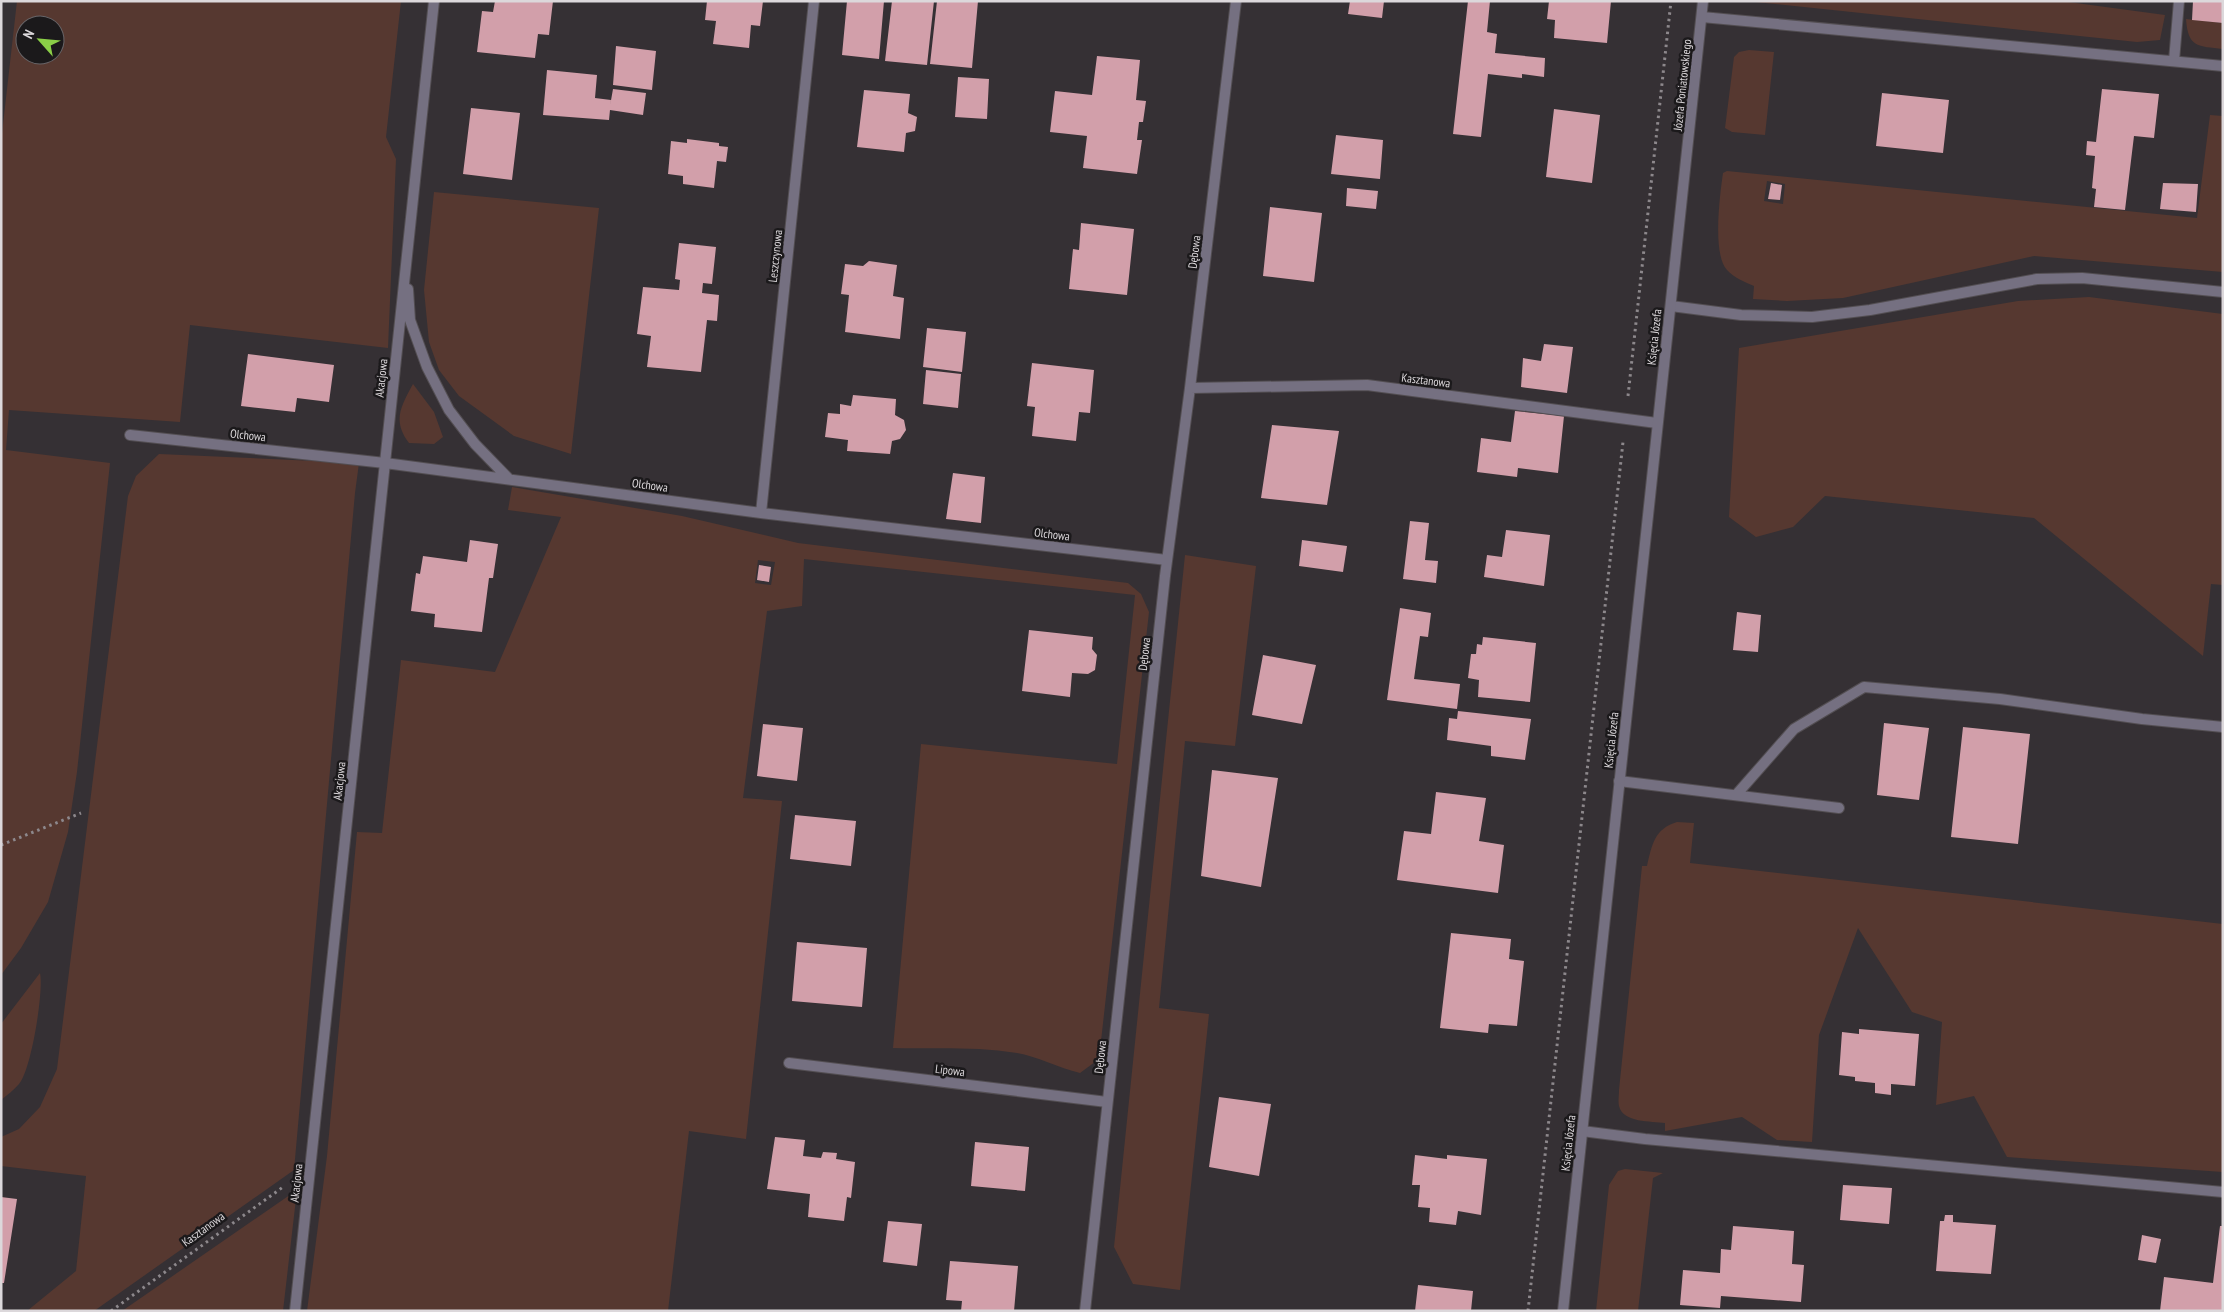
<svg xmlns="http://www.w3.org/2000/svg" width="2224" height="1312" font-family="'PT Sans Narrow',sans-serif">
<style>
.green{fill:#563830;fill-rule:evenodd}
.building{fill:#d29faa}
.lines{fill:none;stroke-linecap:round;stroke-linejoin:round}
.service-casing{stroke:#534e52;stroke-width:12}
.minor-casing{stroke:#534e52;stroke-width:12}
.tertiary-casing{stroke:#534e52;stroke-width:12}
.path{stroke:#8d888c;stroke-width:3;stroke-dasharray:2.5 4;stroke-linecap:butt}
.service{stroke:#757081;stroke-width:10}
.minor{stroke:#757081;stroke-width:10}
.tertiary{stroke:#757081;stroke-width:10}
.labels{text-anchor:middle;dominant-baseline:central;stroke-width:5;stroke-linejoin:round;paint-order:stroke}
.street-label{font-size:12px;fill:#dcd8db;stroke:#1b191b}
</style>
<rect width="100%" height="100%" fill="#353034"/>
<path class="green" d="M 17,1 L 401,1 L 386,137 L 396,159 L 388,348 L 190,325 L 180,422 L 9,410 L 6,450 L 110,463 L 77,772 L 68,832 L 48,902 L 21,948 L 1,975 L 1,142 ZM 25,25 L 55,25 L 55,55 L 25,55 Z
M 1746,1 L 2061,1 L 2165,15 L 2160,40 L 2137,42 Z
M 2186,19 L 2223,23 L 2223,49 C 2198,46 2188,48 2186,19 Z
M 1749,50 L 1774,52 L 1765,135 L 1732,132 L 1725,128 L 1734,57 L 1739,52 Z
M 2210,115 L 2223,116 L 2223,272 L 2034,256 L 1843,298 L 1787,301 L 1753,299 L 1754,286 C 1745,282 1734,278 1727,270 C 1712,254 1720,194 1723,173 L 1727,171 L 2197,218 ZM 1767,181 L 1785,184 L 1783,204 L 1764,201 Z
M 434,192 L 599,208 L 571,454 L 514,436 L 459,396 L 439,370 L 429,342 L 424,290 Z
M 2089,297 L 2223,314 L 2223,585 L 2211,584 L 2203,656 L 2034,518 L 1825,496 L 1793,527 L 1756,537 L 1729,517 L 1739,348 L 2018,301 Z
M 413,384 L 434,412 L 443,437 L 434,444 L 409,443 C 392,421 401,406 413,384 Z
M 159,454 L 359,463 L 355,493 L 294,1170 L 94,1311 L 27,1311 L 76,1271 L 86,1176 L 1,1166 L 1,1137 L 19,1129 L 40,1107 L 57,1069 L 128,496 L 136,476 Z
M 512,487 L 682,516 L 798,543 L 1128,583 L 1141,594 L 1149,612 L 1099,1059 L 1080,1073 C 1059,1068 1036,1056 1017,1053 C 976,1046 934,1049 893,1048 L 921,744 L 1117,764 L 1135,595 L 804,559 L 802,606 L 767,611 L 743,798 L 782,801 L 746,1139 L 689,1131 L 668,1311 L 307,1311 L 327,1156 L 357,832 L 382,833 L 401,660 L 495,672 L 561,517 L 508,510 ZM 758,560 L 775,562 L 771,585 L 755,583 Z
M 1185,555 L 1256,566 L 1235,746 L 1185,741 L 1159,1008 L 1209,1014 L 1180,1290 L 1133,1284 L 1114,1247 Z
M 1677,822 L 1694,823 L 1690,863 L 2223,924 L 2223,1172 L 2007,1157 L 1974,1096 L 1936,1105 L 1942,1022 L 1912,1012 L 1858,928 L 1819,1035 L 1812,1142 L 1777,1140 L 1742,1117 L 1665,1131 L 1665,1123 C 1651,1121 1623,1123 1619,1106 C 1618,1102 1619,1095 1619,1090 L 1642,866 L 1647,866 C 1652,845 1654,829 1677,822 Z
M 40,973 C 44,991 31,1071 19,1084 C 14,1090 7,1095 1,1100 L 1,1024 Z
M 1625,1169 L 1663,1173 L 1653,1178 L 1638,1311 L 1596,1311 L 1609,1185 L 1618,1171 Z
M 297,1190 L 283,1311 L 122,1311 Z"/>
<path class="building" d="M 495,1 L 553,1 L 549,35 L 538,34 L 535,58 L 477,52 L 482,11 L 493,12 Z
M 707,1 L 763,1 L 760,26 L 751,25 L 749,48 L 713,44 L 716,21 L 705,20 Z
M 847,1 L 884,1 L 879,59 L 842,55 Z
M 892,1 L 934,1 L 927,65 L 885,61 Z
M 937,1 L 978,1 L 972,68 L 930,64 Z
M 1350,1 L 1384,1 L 1382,18 L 1348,14 Z
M 1468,1 L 1490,1 L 1487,32 L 1497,34 L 1495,53 L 1545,58 L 1544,77 L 1522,74 L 1522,78 L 1488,74 L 1481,137 L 1453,134 Z
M 1549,1 L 1611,1 L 1607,43 L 1554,38 L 1555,20 L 1547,19 Z
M 2193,1 L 2223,1 L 2223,23 L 2192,20 Z
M 616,46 L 656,51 L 652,90 L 613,85 Z
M 1097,56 L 1140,60 L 1136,100 L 1146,101 L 1143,122 L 1139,122 L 1137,140 L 1142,140 L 1137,174 L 1083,168 L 1087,136 L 1050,132 L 1055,91 L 1092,95 Z
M 547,70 L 597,75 L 595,98 L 611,100 L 610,106 L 613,89 L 646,93 L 643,115 L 610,110 L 609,120 L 543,115 Z
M 958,77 L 989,79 L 987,119 L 955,117 Z
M 2102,89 L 2159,94 L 2154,138 L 2134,136 L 2125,210 L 2094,207 L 2096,189 L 2092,188 L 2095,156 L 2086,155 L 2087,141 L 2096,142 Z
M 864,90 L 910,94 L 908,113 L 917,117 L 915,131 L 906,133 L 904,152 L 857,147 Z
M 1882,93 L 1949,100 L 1943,153 L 1876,146 Z
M 471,108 L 520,113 L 512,180 L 463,174 Z
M 1554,109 L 1600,115 L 1592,183 L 1546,177 Z
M 1336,135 L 1383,140 L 1380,179 L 1331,174 Z
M 687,139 L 719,143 L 719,146 L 728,147 L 726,162 L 717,161 L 714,188 L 683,184 L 683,176 L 668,174 L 671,141 L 687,143 Z
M 1771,183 L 1782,185 L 1780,200 L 1768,199 Z
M 2163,183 L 2198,184 L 2196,212 L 2160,209 Z
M 1347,188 L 1378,191 L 1376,209 L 1346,206 Z
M 1270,207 L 1322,213 L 1314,282 L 1263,276 Z
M 1081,223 L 1134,229 L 1127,295 L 1069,289 L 1073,249 L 1079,250 Z
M 679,243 L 716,247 L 712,284 L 703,283 L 702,293 L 719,295 L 717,321 L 707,320 L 701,372 L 647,367 L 651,336 L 637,334 L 643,287 L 679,290 L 680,280 L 675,279 Z
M 869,261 L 897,265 L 893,296 L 904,298 L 900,339 L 845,332 L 849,295 L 841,294 L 845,264 L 863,266 Z
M 927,328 L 966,332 L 962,372 L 923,367 Z
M 1544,344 L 1573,347 L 1567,393 L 1521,387 L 1523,358 L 1541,361 Z
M 248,354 L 334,365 L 329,402 L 297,398 L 295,412 L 241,406 Z
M 1032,363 L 1094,370 L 1090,413 L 1079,412 L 1076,441 L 1032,436 L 1035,407 L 1027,406 Z
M 926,370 L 961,374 L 958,408 L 923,404 Z
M 853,395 L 896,399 L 895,415 L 904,420 L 906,430 L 900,439 L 892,441 L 890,454 L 847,451 L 848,440 L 825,437 L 828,413 L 840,414 L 840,404 L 851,406 Z
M 1515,411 L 1564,416 L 1558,473 L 1518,468 L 1517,477 L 1477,472 L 1481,438 L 1511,442 Z
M 1272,425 L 1339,431 L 1327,505 L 1261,498 Z
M 953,473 L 985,477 L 981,523 L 946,519 Z
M 1410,521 L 1429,523 L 1425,560 L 1438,561 L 1436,583 L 1403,579 Z
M 1506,530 L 1550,535 L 1544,586 L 1484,577 L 1487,555 L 1502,557 Z
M 470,540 L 498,544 L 493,578 L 489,578 L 482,632 L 434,627 L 435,614 L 411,611 L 416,573 L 420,574 L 423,556 L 467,562 Z
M 1302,540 L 1347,546 L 1343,572 L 1299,566 Z
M 759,565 L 771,567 L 769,582 L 757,580 Z
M 1400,608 L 1431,613 L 1428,637 L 1420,636 L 1414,679 L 1460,684 L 1457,709 L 1387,700 Z
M 1737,612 L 1761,615 L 1758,652 L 1733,650 Z
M 1029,630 L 1093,637 L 1092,649 L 1097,655 L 1095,670 L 1088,674 L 1072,673 L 1070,697 L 1022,691 Z
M 1483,637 L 1536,643 L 1530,702 L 1478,697 L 1479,680 L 1468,678 L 1471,654 L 1476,654 L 1477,644 L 1482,645 Z
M 1263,655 L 1316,665 L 1302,724 L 1252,715 Z
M 1458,711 L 1531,719 L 1525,760 L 1491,756 L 1491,746 L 1447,740 L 1449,718 L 1457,719 Z
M 1884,723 L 1929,728 L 1919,800 L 1877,795 Z
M 763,724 L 803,728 L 797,781 L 757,776 Z
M 1963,727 L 2030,734 L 2018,844 L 1951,837 Z
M 1212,770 L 1278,778 L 1261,887 L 1201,876 Z
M 1436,792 L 1486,798 L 1479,841 L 1504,845 L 1498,893 L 1397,880 L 1404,831 L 1431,834 Z
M 795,815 L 856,821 L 851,866 L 790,859 Z
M 1451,933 L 1511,939 L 1509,959 L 1524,961 L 1517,1026 L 1489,1024 L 1488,1033 L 1440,1028 Z
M 797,942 L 867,948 L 862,1007 L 792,1001 Z
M 1859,1029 L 1919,1034 L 1915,1086 L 1891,1084 L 1891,1095 L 1875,1093 L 1875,1083 L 1855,1081 L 1855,1077 L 1839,1075 L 1842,1032 L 1859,1034 Z
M 1219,1097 L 1271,1104 L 1259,1176 L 1209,1167 Z
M 775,1137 L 805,1140 L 803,1156 L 821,1158 L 823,1152 L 837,1153 L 836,1159 L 855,1162 L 851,1198 L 847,1197 L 844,1221 L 808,1217 L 810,1194 L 767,1189 Z
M 975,1142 L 1029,1147 L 1025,1191 L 971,1186 Z
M 1415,1155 L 1447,1159 L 1447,1155 L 1487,1159 L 1481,1215 L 1458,1211 L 1456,1225 L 1429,1222 L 1430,1208 L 1418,1207 L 1420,1185 L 1412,1185 Z
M 1843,1185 L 1892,1188 L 1889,1224 L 1840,1220 Z
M 1,1197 L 17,1199 L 4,1283 L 1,1283 Z
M 1945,1215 L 1953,1215 L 1953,1222 L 1996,1225 L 1991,1274 L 1936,1271 L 1940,1221 L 1944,1221 Z
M 888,1221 L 922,1224 L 917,1266 L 883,1262 Z
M 1733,1226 L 1794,1231 L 1792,1264 L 1804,1265 L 1801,1302 L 1721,1296 L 1720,1308 L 1680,1305 L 1683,1270 L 1720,1273 L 1721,1249 L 1731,1250 Z
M 2220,1226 L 2223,1226 L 2223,1311 L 2160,1311 L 2164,1277 L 2213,1283 Z
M 2142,1235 L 2161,1239 L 2156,1263 L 2138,1260 Z
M 950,1261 L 1018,1266 L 1014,1311 L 961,1311 L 962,1301 L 946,1300 Z
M 1418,1285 L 1473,1291 L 1471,1311 L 1415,1311 Z"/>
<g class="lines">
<defs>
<path id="service" d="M 1702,17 L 2223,66
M 2174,61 L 2179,1
M 1671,306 L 1741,315 L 1812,317 L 1870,310 L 2037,279 L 2082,278 L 2223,292
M 1619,781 L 1839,808
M 1736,795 L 1794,729 L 1864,687 L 2000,699 L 2142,719 L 2223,727
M 1582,1131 L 1645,1139 L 2223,1192"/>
<path id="minor" d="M 408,289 L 410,320 L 427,367 L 449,410 L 475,444 L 509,479
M 1190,388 L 1367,385 L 1657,423
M 130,435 L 385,463 L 761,513 L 1167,560
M 761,513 L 814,1
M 789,1063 L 1107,1102
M 295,1311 L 434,1
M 1085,1311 L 1165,576 L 1190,388 L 1236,1"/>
<path id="tertiary" d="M 1563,1311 L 1703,1"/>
</defs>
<use href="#service" class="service-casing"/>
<use href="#minor" class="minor-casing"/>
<use href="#tertiary" class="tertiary-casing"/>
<path class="path" d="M 1628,396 L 1671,1
M 1,845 L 81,813
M 111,1311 L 283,1187
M 1528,1311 L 1623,442"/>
<use href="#service" class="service"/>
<use href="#minor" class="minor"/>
<use href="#tertiary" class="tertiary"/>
</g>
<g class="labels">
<g class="street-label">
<text transform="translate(1682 85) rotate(-84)">Józefa Poniatowskiego</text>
<text transform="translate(1194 252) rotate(-83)">Dębowa</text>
<text transform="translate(775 256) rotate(-84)">Leszczynowa</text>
<text transform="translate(1654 337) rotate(-84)">Księcia Józefa</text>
<text transform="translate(381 378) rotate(-84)">Akacjowa</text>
<text transform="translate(1426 380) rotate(7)">Kasztanowa</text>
<text transform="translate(248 435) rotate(6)">Olchowa</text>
<text transform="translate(650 485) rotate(8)">Olchowa</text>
<text transform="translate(1052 534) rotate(7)">Olchowa</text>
<text transform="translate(1144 654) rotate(-84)">Dębowa</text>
<text transform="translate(1611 740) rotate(-84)">Księcia Józefa</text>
<text transform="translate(339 781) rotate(-84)">Akacjowa</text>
<text transform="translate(1100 1057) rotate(-84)">Dębowa</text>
<text transform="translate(950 1070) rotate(7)">Lipowa</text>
<text transform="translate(1568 1143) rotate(-84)">Księcia Józefa</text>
<text transform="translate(296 1183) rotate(-84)">Akacjowa</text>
<text transform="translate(203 1229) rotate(-36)">Kasztanowa</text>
</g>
</g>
<rect width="2224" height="1312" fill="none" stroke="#dcd8db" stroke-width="5"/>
<g transform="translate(40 40) rotate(297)"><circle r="24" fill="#1b191b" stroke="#686568"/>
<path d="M0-4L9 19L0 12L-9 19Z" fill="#8ace47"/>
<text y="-8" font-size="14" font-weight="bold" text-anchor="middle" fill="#dcd8db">N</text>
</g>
</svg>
